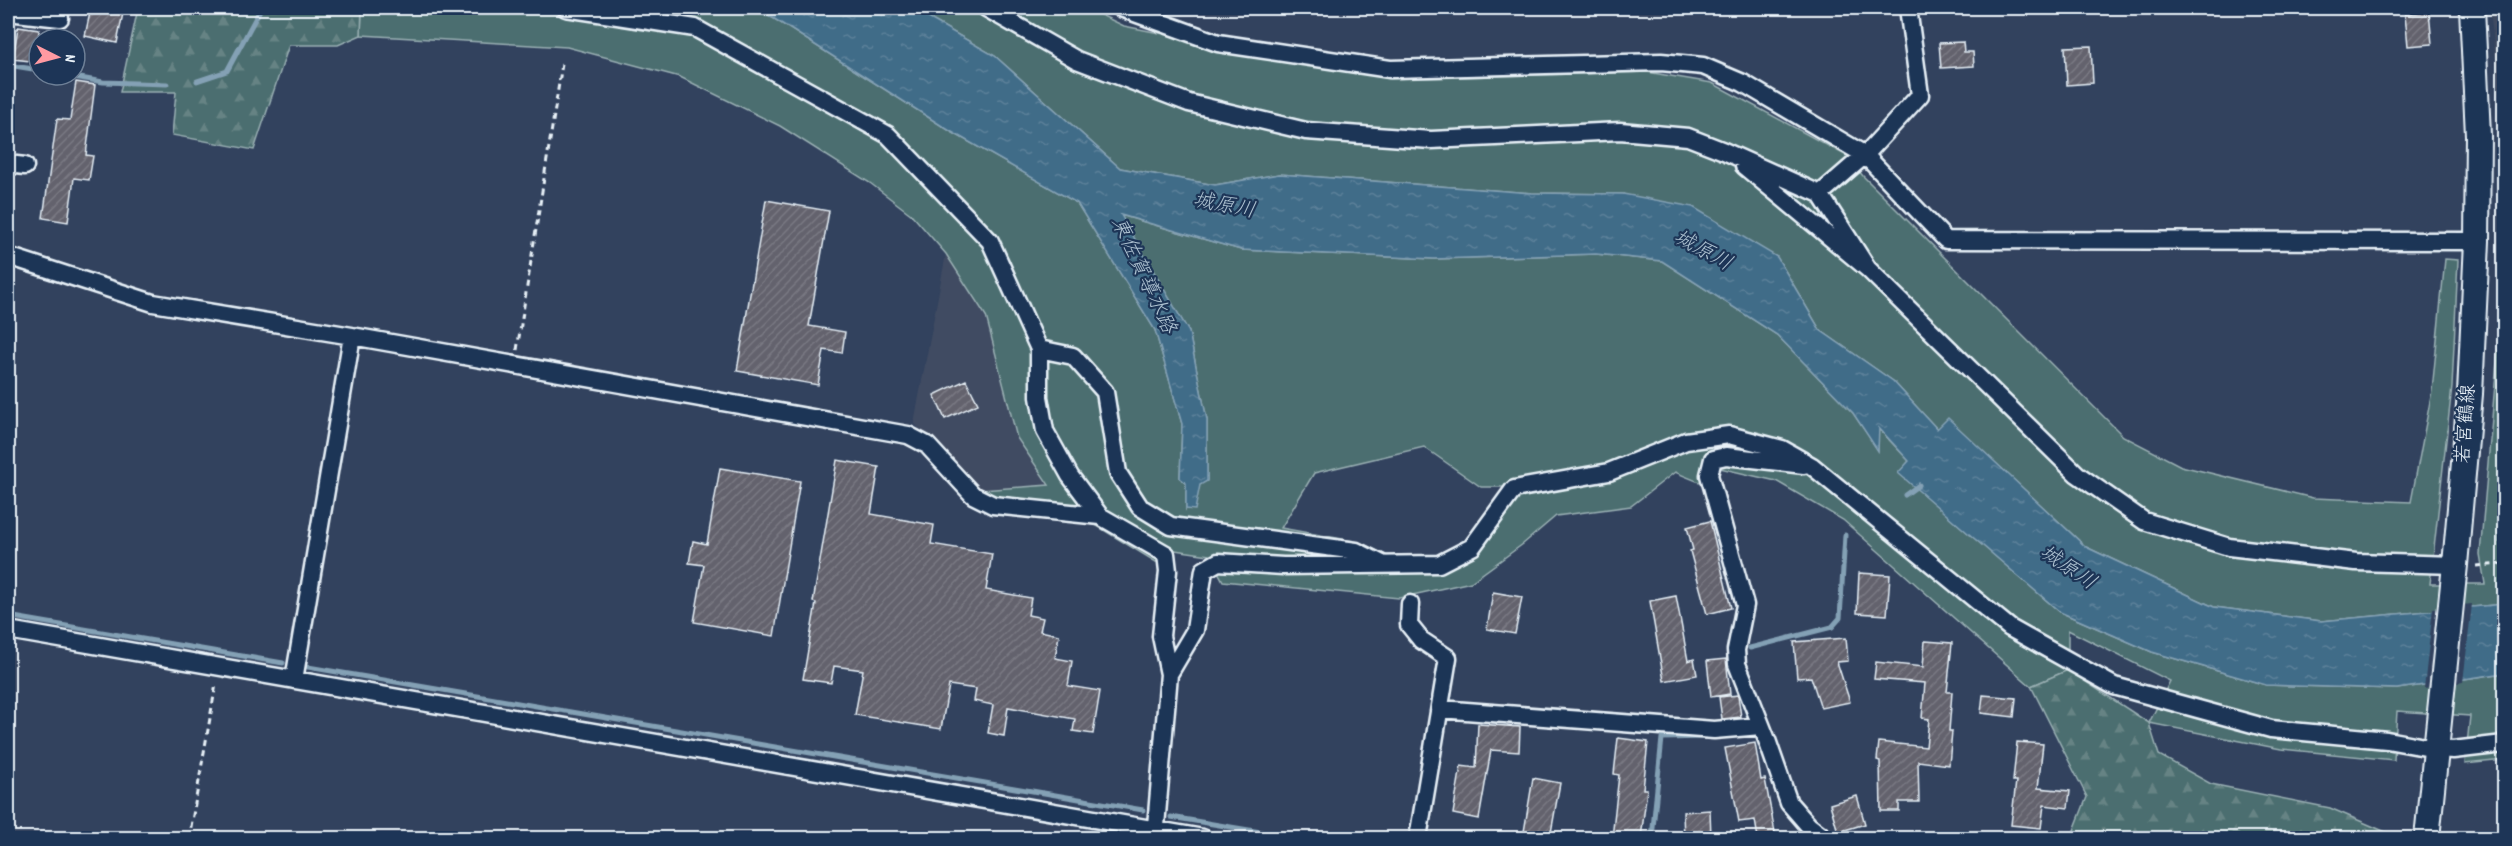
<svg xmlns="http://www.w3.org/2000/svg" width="2512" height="846" font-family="Dekko,'Klee One',sans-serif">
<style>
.built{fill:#414c62}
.green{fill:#4c6e6f;stroke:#9ab0b4;stroke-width:1.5;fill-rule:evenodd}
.forest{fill:url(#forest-firs);stroke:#9ab0b4;stroke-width:1.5}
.water{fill:url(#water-ripples);stroke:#84a1b5;stroke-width:1.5}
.pier{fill:#32425e}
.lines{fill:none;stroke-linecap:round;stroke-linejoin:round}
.stream{stroke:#84a1b5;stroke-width:5}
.building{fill:url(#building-hatch);stroke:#e8f1f8;stroke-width:1.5}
.minor-casing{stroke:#e8f1f8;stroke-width:21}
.secondary-casing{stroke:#e8f1f8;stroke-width:28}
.path{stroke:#e8f1f8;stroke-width:3;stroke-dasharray:6 4.5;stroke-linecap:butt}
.minor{stroke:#1d3557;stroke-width:16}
.secondary{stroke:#1d3557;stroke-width:24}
.labels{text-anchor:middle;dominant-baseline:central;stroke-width:4.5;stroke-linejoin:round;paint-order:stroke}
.street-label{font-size:20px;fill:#e8f1f8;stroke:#1d3557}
.water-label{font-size:21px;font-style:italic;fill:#aec2d1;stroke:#1d3557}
</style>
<defs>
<pattern id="forest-firs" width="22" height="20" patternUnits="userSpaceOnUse" patternTransform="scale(1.5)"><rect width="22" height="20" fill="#4c6e6f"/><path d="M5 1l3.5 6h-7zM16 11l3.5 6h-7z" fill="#668384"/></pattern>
<pattern id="water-ripples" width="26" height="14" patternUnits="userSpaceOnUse" patternTransform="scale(1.5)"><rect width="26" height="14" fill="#416c88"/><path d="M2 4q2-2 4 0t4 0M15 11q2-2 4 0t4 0" fill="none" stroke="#5c819a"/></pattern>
<pattern id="building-hatch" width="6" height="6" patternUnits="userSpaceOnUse" patternTransform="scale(1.5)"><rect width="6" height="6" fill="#63626d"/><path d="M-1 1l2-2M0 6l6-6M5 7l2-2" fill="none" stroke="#797983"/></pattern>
</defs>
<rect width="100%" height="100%" fill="#32425e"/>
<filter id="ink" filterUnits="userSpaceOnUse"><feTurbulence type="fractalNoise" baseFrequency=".0167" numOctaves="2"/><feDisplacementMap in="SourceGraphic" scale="12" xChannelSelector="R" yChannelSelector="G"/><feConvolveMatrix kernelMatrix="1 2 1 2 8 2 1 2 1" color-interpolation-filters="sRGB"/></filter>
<g filter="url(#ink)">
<path class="built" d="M 2490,8 L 2504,8 L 2504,138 Z
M 946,254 L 986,316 L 1017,438 L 1049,485 L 981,490 L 914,423 Z"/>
<path class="green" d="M 362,8 L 748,8 L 773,18 L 950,131 L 1077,203 L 1155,330 L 1182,424 L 1180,478 L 1186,483 L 1186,509 L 1200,484 L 1207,480 L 1207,420 L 1189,332 L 1120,215 L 1241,250 L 1434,259 L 1596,254 L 1662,261 L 1777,335 L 1853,413 L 1878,450 L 1878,428 L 1909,461 L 1899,473 L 2060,612 L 2152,652 L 2266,685 L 2397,689 L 2504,673 L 2504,760 L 2465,764 L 2470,716 L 2397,711 L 2394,760 L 2281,749 L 2149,723 L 2170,681 L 2068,630 L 2068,670 L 2031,686 L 1843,520 L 1776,481 L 1720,468 L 1699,482 L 1675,472 L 1631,506 L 1556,516 L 1523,544 L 1471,582 L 1399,598 L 1223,581 L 1209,555 L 1168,549 L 1156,562 L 1089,521 L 981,508 L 981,490 L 1049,485 L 1017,438 L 986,316 L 946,254 L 912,215 L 870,183 L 780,126 L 680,77 L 567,47 L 361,35 ZM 1424,447 L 1481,487 L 1506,487 L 1464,544 L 1443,556 L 1390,557 L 1359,542 L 1281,528 L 1314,473 Z
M 911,8 L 1086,8 L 1124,26 L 1391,79 L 1647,72 L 1712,83 L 1847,156 L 1863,176 L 2123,436 L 2181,466 L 2313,498 L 2411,502 L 2432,391 L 2445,259 L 2458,260 L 2452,387 L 2430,584 L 2485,584 L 2480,554 L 2504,282 L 2499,542 L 2504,542 L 2504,604 L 2321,621 L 2214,607 L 2086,547 L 1948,419 L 1938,430 L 1893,381 L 1820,330 L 1777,257 L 1623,194 L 1532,193 L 1279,174 L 1215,185 L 1120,168 L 995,56 Z"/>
<path class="forest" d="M 138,8 L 362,8 L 361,35 L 338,45 L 289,45 L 254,150 L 172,135 L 176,92 L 120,92 Z
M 2068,670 L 2149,723 L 2159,755 L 2211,784 L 2330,808 L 2388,833 L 2372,838 L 2071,838 L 2087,797 L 2031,686 Z"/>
<path class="water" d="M 748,8 L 911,8 L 995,56 L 1120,168 L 1215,185 L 1279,174 L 1532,193 L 1623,194 L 1693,207 L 1777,257 L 1820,330 L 1893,381 L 1937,429 L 1948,418 L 2086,547 L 2214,607 L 2321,621 L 2504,604 L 2504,673 L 2397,689 L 2266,685 L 2152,652 L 2060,612 L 1898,473 L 1909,461 L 1879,428 L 1878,451 L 1853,413 L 1777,335 L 1662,261 L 1596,254 L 1434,259 L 1241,250 L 1121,215 L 1189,332 L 1207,420 L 1207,481 L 1200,485 L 1195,510 L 1186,509 L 1186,483 L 1180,478 L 1182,424 L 1155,330 L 1077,203 L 950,131 L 773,18 Z"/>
<path class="pier" d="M 2472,604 L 2463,682 L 2424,688 L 2433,608 Z"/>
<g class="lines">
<path class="stream" d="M 8,65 L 39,70
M 63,75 L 103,82 L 167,84
M 197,81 L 227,71 L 261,8
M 1905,495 L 1919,485
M 8,616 L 283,663
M 1750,648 L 1832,627 L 1840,618 L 1845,535
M 308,667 L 1143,810
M 1732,670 L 1748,715
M 1171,817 L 1297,838
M 1652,838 L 1662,738 L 1707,737"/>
</g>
<path class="building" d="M 91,8 L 124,8 L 117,43 L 85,36 Z
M 2429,12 L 2432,44 L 2408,46 L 2405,14 Z
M 18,27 L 39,30 L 39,62 L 13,59 Z
M 1963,42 L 1964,52 L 1973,52 L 1974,66 L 1941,68 L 1939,43 Z
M 2091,46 L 2093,83 L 2067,85 L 2065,47 Z
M 76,82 L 95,85 L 86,155 L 93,156 L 89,180 L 74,178 L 68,222 L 43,218 L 57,119 L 70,120 Z
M 766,200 L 829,211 L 809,326 L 845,332 L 842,353 L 824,350 L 818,385 L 737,371 Z
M 966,380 L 978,404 L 945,419 L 934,395 Z
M 837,460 L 879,467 L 871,514 L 934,525 L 931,544 L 992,554 L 986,590 L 1031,598 L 1028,615 L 1043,618 L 1040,631 L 1059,635 L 1055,658 L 1072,661 L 1068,686 L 1100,691 L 1093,734 L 1073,731 L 1075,719 L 1008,707 L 1004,736 L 988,733 L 993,705 L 974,701 L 976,689 L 949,685 L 941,729 L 855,715 L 863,670 L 834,666 L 831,683 L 803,679 L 816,603 L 813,602 Z
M 720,468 L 800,481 L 774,636 L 694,622 L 704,565 L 689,563 L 693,541 L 707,544 Z
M 1710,521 L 1731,608 L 1707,614 L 1690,551 L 1693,550 L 1687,527 Z
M 1859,573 L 1890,575 L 1887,615 L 1857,613 Z
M 1493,592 L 1522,597 L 1515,634 L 1487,629 Z
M 1676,596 L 1688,661 L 1694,659 L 1697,675 L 1664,681 L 1650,601 Z
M 1846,638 L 1848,661 L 1837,662 L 1850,702 L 1821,708 L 1811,677 L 1797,678 L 1794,642 Z
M 1925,641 L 1952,643 L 1947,692 L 1952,692 L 1949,731 L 1952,731 L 1949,765 L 1918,761 L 1919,802 L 1899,802 L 1899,811 L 1881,811 L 1880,761 L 1877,760 L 1879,742 L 1926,747 L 1929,719 L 1922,718 L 1925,683 L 1874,679 L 1876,662 L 1923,667 Z
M 1726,659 L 1730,694 L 1711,697 L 1707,661 Z
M 1738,695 L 1741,717 L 1722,719 L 1719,697 Z
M 1983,695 L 2016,698 L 2014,717 L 1981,713 Z
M 1478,724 L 1520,727 L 1519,752 L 1491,750 L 1479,819 L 1453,814 L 1461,766 L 1476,768 Z
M 1618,738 L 1648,742 L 1643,789 L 1647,789 L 1641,838 L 1612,838 L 1619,775 L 1614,774 Z
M 2017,742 L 2043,744 L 2038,788 L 2070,791 L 2068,808 L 2044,805 L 2041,828 L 2011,825 L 2016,781 L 2013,781 Z
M 1755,743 L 1761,780 L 1765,779 L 1776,838 L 1758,838 L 1755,820 L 1739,822 L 1725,748 Z
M 1533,778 L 1560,783 L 1550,838 L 1523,838 Z
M 1857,796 L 1865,824 L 1838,832 L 1830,804 Z
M 1710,810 L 1711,838 L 1684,838 L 1683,812 Z"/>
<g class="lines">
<defs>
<path id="minor" d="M 566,8 L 695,28 L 888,135 L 990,241 L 1039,349 L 1039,397 L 1045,431 L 1070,476 L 1100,516 L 1166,554 L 1168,571 L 1161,636 L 1169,674 L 1155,838
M 986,8 L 1077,60 L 1189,103 L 1306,131 L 1431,140 L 1620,131 L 1688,137 L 1724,151 L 1820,194 L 1868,269
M 1121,8 L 1218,43 L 1390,69 L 1661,62 L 1703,66 L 1743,83 L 1865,155 L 1946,240 L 2477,241
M 8,12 L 60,18
M 8,164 L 25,166
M 1744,166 L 1868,269 L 2077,474 L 2144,521 L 2229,547 L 2356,562 L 2455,565
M 1820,194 L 1865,155 L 1920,95 L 1908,8
M 8,256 L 153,303 L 352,336 L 908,435 L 927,445 L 973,495 L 993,505 L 1100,516
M 1039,349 L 1073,356 L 1105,392 L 1118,473 L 1140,507 L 1171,526 L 1356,551 L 1382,564
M 1804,465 L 1726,456 L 1713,459 L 1709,475 L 1745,605 L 1736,650 L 1737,664 L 1767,740 L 1789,803 L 1809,826 L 1825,838
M 1410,604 L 1409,625 L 1421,640 L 1448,658 L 1418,838
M 8,630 L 1203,838
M 1169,674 L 1195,630 L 1204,570 L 1218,562 L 1283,566 L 1439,564 L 1472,547 L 1514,489 L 1609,472 L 1686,441 L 1729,435 L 1782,449 L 1812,466 L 2010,628 L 2114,686 L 2271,729 L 2387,740 L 2436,749 L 2453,750 L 2504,744
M 294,680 L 352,336
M 1440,709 L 1714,730 L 1761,726"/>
<path id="secondary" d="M 2427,838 L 2455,565 L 2470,394 L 2477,241 L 2478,135 L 2472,8"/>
</defs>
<use href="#minor" class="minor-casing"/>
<use href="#secondary" class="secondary-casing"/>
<path class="path" d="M 2503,8 L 2504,8
M 517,350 L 562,64
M 2476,566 L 2504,564
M 189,838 L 216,684"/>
<use href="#minor" class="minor"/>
<use href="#secondary" class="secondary"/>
</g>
</g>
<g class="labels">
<g class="street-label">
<text transform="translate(2467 424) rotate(-86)">若宮鶴線</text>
</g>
<g class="water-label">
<text transform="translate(1224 207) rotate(11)">城原川</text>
<text transform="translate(1702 252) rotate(29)">城原川</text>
<text transform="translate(1142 276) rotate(65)">東佐賀導水路</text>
<text transform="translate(2067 569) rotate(34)">城原川</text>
</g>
</g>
<rect width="2512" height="846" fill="none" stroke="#1d3557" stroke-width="30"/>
<rect x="15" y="15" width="2482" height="816" fill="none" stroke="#e8f1f8" stroke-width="2" filter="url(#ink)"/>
<g transform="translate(57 57) rotate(96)"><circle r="28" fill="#1d3557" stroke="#6e8097" stroke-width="1.5"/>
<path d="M0-4.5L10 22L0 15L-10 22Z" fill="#ff9aa2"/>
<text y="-9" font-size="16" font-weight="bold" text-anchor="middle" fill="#e8f1f8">N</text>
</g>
</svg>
